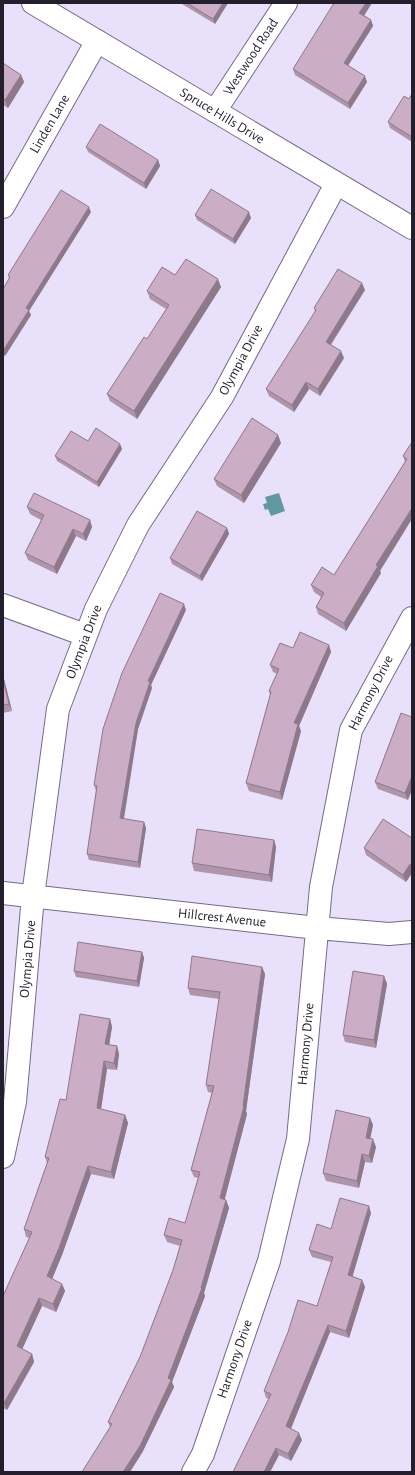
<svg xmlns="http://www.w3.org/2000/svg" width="415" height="1475" font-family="'Alegreya Sans',sans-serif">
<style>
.water{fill:#6099a0}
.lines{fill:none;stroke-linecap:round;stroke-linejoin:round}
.street-casing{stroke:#756b88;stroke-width:24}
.secondary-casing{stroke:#756b88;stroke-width:24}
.street{stroke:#fff;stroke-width:22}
.secondary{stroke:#fff;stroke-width:22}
.wall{fill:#af95a9}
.shaded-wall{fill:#8e798a}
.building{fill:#cbadc5;stroke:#8e798a}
.labels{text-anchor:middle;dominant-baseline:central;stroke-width:3;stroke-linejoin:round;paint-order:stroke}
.street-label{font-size:14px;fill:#241f2c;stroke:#fff}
</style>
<rect width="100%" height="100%" fill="#e9e0fb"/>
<path class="water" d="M 279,493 L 285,511 L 271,516 L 268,509 L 265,510 L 263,504 L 267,503 L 265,497 Z"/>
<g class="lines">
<defs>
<path id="street" d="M 215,111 L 286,3
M 3,207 L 97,41
M 3,605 L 85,635
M 3,893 L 317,928 L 389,934 L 412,932
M 3,1157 L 15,1102 L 33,896 L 58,709 L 96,609 L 138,525 L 222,397 L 336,184
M 193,1472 L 203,1454 L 269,1261 L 298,1139 L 321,887 L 351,730 L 412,618"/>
<path id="secondary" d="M 33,3 L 412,228"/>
</defs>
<use href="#street" class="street-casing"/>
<use href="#secondary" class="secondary-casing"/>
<use href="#street" class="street"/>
<use href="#secondary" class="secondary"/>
</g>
<path class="wall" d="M 182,3 L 228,3 L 215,24 L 182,4 Z
M 364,15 L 371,20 L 373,26 L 348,65 L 367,82 L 350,109 L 295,75 L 293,69 Z
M 3,63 L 21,75 L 24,82 L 8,108 L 3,105 Z
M 412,94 L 412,142 L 390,128 L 388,122 L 409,99 Z
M 86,147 L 158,160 L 160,166 L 146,189 L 88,152 Z
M 91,212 L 29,311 L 31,315 L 5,356 L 3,355 L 3,289 L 9,279 L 8,275 Z
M 195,215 L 251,218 L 235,244 L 197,220 Z
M 175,275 L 221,287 L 137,419 L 110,401 L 107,394 L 147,339 L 166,309 L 150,299 L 147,291 Z
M 365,290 L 331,345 L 344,358 L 320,396 L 309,389 L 294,412 L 269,396 L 266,389 L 315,312 L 314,308 Z
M 412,442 L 380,571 L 381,573 L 346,631 L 318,614 L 316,607 L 321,597 L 314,592 L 311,585 L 334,575 L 405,462 L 403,456 Z
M 281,443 L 244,503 L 217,486 L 214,479 Z
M 120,444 L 122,449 L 99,487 L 57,461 L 55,456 Z
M 27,507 L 90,520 L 92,527 L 86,541 L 76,536 L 57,574 L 28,560 L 25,553 L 41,520 L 30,514 Z
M 227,528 L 229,534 L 202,581 L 172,564 L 170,558 Z
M 186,610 L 151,685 L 152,688 L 138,729 L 123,819 L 144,822 L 146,828 L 140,868 L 89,860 L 87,854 L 96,791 L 94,785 Z
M 329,645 L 331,652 L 299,726 L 301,731 L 282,800 L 249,791 L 246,783 L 270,695 L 269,691 L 277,674 L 273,672 L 270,665 L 293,648 Z
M 3,675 L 12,711 L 3,713 Z
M 401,713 L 408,800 L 378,789 L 375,782 Z
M 412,838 L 412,873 L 406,882 L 366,855 L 364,848 Z
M 274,840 L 276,847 L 272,882 L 194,871 L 192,863 Z
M 142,952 L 144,958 L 139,987 L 76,977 L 74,971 Z
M 262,967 L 265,974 L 246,1111 L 247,1114 L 224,1200 L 226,1200 L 229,1208 L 204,1293 L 205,1296 L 172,1382 L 174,1387 L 142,1453 L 110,1427 L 108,1422 L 140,1357 L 173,1270 L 180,1246 L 167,1242 L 164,1235 L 185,1223 L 198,1178 L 194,1177 L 191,1170 L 212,1093 L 208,1092 L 206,1085 L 219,999 L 190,995 L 188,988 Z
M 384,976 L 387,984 L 376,1048 L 345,1042 L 343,1035 Z
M 110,1019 L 112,1027 L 109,1045 L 117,1046 L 119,1054 L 117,1070 L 107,1069 L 101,1109 L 125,1115 L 128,1123 L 114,1179 L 91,1174 L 62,1255 L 52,1279 L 62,1284 L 65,1291 L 56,1312 L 42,1306 L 22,1349 L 32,1354 L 34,1362 L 7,1410 L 3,1408 L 3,1296 L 30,1238 L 26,1237 L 24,1229 L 47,1163 L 45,1157 L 66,1100 Z
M 370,1118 L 373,1125 L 370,1138 L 376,1147 L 372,1163 L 365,1162 L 359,1188 L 326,1181 L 323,1173 Z
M 371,1213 L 352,1276 L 362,1280 L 365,1287 L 349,1338 L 330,1332 L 291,1429 L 302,1440 L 291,1461 L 279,1455 L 270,1472 L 233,1472 L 269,1399 L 266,1398 L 264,1391 L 317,1306 L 331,1262 L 312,1257 L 309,1250 L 331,1229 Z"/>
<path class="shaded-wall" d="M 223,3 L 228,3 L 215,24 L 213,19 Z
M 366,3 L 372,3 L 362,19 L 359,13 Z
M 371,20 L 373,26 L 346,69 L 344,63 Z
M 21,75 L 24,82 L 8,108 L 5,100 Z
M 365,76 L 367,82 L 350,109 L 348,103 Z
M 158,160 L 160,166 L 146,189 L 144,183 Z
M 89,207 L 91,212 L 29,311 L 31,315 L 5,356 L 3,351 L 26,308 Z
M 249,212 L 251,218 L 235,244 L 233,239 Z
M 218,279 L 221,287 L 137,419 L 134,411 Z
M 362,283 L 365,290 L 328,348 L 326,342 Z
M 341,351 L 344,358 L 320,396 L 318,389 Z
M 306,382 L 309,389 L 294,412 L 292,405 Z
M 278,435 L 281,443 L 244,503 L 241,495 Z
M 120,444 L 122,449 L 99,487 L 97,482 Z
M 412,508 L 412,519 L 380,571 L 381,573 L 346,631 L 344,623 L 376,565 Z
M 90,520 L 92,527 L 86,541 L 83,534 Z
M 227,528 L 229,534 L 202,581 L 200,576 Z
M 73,529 L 76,536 L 57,574 L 54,567 Z
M 184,604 L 186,610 L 151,685 L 152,688 L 138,729 L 123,825 L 120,818 L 136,723 L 148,681 Z
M 329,645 L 331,652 L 299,726 L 301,731 L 282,800 L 280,792 L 294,723 Z
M 3,675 L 12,711 L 9,704 L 3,679 Z
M 412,776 L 412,790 L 408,800 L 405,793 Z
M 144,822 L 146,828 L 140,868 L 138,862 Z
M 274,840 L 276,847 L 272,882 L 269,875 Z
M 410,864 L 412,869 L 412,873 L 406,882 L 403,875 Z
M 142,952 L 144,958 L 139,987 L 137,981 Z
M 262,967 L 265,974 L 246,1111 L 247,1114 L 223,1206 L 220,1198 L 243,1106 Z
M 384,976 L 387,984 L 376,1048 L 374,1040 Z
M 110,1019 L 112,1027 L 108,1052 L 105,1044 Z
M 117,1046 L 119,1054 L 117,1070 L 114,1063 Z
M 104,1061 L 107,1069 L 100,1116 L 97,1108 Z
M 125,1115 L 128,1123 L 114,1179 L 111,1172 Z
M 370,1118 L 373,1125 L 369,1145 L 366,1138 Z
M 373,1139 L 376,1147 L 372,1163 L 369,1156 Z
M 362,1154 L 365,1162 L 359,1188 L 357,1181 Z
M 88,1166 L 91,1174 L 62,1255 L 50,1284 L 47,1276 Z
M 226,1200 L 229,1208 L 204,1293 L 205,1296 L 172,1382 L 174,1387 L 142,1453 L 130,1472 L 123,1472 L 168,1378 L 201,1288 Z
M 369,1206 L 371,1213 L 351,1282 L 348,1275 Z
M 362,1280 L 365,1287 L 349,1338 L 346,1331 Z
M 62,1284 L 65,1291 L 56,1312 L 53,1304 Z
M 39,1298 L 42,1306 L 20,1354 L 17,1346 Z
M 328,1325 L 330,1332 L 289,1433 L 286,1426 Z
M 32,1354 L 34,1362 L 7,1410 L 4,1403 Z
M 299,1433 L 302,1440 L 291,1461 L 288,1454 Z
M 276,1448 L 279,1455 L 270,1472 L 264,1472 Z"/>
<path class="building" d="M 187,3 L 223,3 L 213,19 Z
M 334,3 L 366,3 L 359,13 L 371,20 L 344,63 L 365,76 L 348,103 L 293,69 Z
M 3,63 L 21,75 L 5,100 L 3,99 Z
M 412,94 L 412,137 L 388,122 L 404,96 L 409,99 Z
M 100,124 L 158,160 L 144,183 L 86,147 Z
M 211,189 L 249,212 L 233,239 L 195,215 Z
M 61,190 L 89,207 L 26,308 L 29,310 L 3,351 L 3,289 L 10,277 L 8,275 Z
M 186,259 L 218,279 L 134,411 L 107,394 L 144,337 L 147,339 L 169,305 L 147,291 L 162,267 L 175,275 Z
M 338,269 L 362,283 L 326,342 L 341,351 L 318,389 L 306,382 L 292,405 L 266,389 L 316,310 L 314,308 Z
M 252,418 L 278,435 L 241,495 L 214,479 Z
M 96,428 L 120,444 L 97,482 L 55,456 L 71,431 L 88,441 Z
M 412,442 L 412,508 L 376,565 L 378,566 L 344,623 L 316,607 L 324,593 L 311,585 L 322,567 L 334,575 L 407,459 L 403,456 Z
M 34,493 L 90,520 L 83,534 L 73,529 L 54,567 L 25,553 L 44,515 L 27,507 Z
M 197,511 L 227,528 L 200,576 L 170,558 Z
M 160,593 L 184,604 L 148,681 L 150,682 L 136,723 L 120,818 L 144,822 L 138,862 L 87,854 L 97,786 L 94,785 L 103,729 L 122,673 Z
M 300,632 L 329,645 L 294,723 L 298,724 L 280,792 L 246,783 L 271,692 L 269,691 L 279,669 L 270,665 L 280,643 L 293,648 Z
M 3,679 L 9,704 L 3,705 Z
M 401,713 L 412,717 L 412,776 L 405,793 L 375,782 Z
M 383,819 L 412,838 L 412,865 L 410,864 L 403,875 L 364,848 Z
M 197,829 L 274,840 L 269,875 L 192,863 Z
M 78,942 L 142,952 L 137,981 L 74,971 Z
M 192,956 L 262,967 L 243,1106 L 244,1106 L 220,1198 L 226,1200 L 201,1288 L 202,1288 L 168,1378 L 171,1380 L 140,1446 L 123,1472 L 82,1472 L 112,1424 L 108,1422 L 140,1357 L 173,1270 L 182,1240 L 164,1235 L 169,1218 L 185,1223 L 200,1172 L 191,1170 L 214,1086 L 206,1085 L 220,992 L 188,988 Z
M 353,971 L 384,976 L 374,1040 L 343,1035 Z
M 80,1014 L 110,1019 L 105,1044 L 117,1046 L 114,1063 L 104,1061 L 97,1108 L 125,1115 L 111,1172 L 88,1166 L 59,1248 L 47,1276 L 62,1284 L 53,1304 L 39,1298 L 17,1346 L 32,1354 L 4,1403 L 3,1402 L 3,1296 L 32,1232 L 24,1229 L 49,1158 L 45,1157 L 60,1099 L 66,1100 Z
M 336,1110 L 370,1118 L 366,1138 L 373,1139 L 369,1156 L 362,1154 L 357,1181 L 323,1173 Z
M 340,1198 L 369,1206 L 348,1275 L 362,1280 L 346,1331 L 328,1325 L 286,1426 L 299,1433 L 288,1454 L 276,1448 L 264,1472 L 233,1472 L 271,1394 L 264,1391 L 288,1332 L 298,1300 L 317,1306 L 333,1257 L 309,1250 L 317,1224 L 331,1229 Z"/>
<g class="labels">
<g class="street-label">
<text transform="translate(251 57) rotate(-57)">Westwood Road</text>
<text transform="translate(222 116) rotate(31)">Spruce Hills Drive</text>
<text transform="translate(50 124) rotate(-60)">Linden Lane</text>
<text transform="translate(241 360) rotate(-62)">Olympia Drive</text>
<text transform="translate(84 642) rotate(-69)">Olympia Drive</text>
<text transform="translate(371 693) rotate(-63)">Harmony Drive</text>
<text transform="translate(222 918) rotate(6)">Hillcrest Avenue</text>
<text transform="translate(28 959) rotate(-85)">Olympia Drive</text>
<text transform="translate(306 1044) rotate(-85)">Harmony Drive</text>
<text transform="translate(235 1359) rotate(-71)">Harmony Drive</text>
</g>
</g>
<rect width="415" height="1475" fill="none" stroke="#241f2c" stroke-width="8"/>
</svg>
